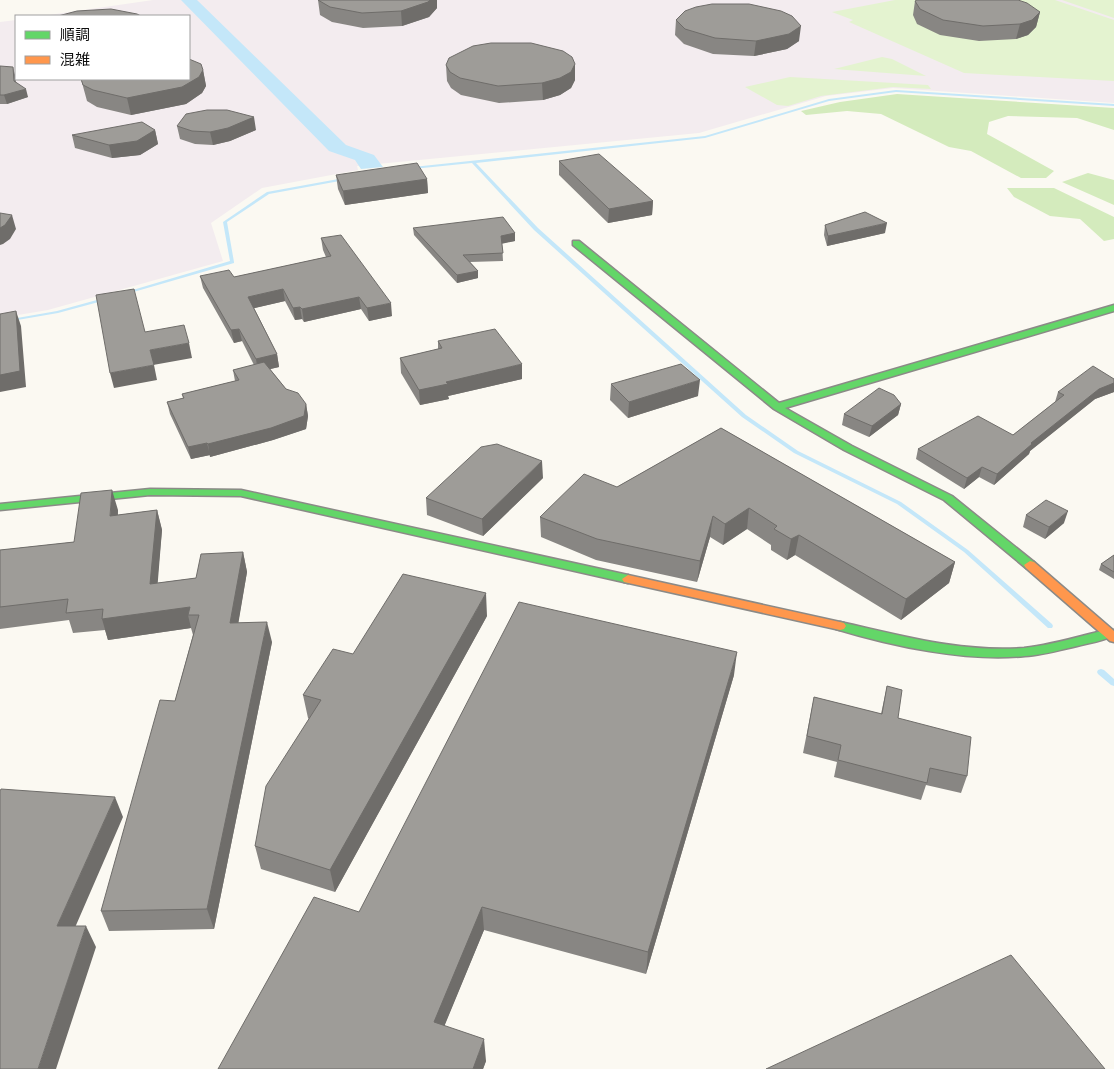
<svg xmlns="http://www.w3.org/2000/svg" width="1114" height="1069" font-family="Literata,'Noto Sans JP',serif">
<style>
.industrial{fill:#f3ecef}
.green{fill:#e4f3d0}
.forest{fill:#d4ebbd}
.water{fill:#c4e7f9}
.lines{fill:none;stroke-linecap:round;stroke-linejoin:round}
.stream{fill:#c4e7f9;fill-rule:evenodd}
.fast-casing{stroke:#8b8a87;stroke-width:3}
.slow-casing{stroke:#8b8a87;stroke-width:3}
.fast{fill:#63d668;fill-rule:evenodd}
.slow{fill:#ff974d;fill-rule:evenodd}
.wall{fill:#888683}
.shaded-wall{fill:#6f6d6a}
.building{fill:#9e9c98;stroke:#6f6d6a}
</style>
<rect width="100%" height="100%" fill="#fbf9f2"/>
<path class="industrial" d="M 153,0 L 1114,0 L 1114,103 L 893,88 L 826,96 L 699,133 L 357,166 L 358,170 L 262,188 L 211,223 L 223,261 L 48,310 L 0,318 L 0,22 L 16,20 L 16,79 L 189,79 L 189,16 L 42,16 Z"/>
<path class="green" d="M 895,0 L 1055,0 L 1114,20 L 1114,81 L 964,73 L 849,22 L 853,20 L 832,12 Z
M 1063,0 L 1114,0 L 1114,18 L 1062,0 Z
M 882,57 L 892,59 L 926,76 L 834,69 Z
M 790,77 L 928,85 L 931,89 L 893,87 L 821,96 L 788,106 L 777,105 L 745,87 Z"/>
<path class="forest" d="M 897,94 L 1114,108 L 1114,130 L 1077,118 L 1008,116 L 989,122 L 987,134 L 1054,171 L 1046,178 L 1021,178 L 971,151 L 949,147 L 881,114 L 847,111 L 806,115 L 801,111 L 840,102 Z
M 1088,173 L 1114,180 L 1114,205 L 1062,182 Z
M 1007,188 L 1054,188 L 1114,217 L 1114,239 L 1104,241 L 1080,219 L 1050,216 L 1014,197 Z"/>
<path class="water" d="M 181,0 L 197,0 L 346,145 L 374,155 L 383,167 L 361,169 L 355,160 L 329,151 Z"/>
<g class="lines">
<path class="stream" d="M 896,90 L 1114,104 L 1114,106 L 896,92 L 829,101 L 705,138 L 476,163 L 538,228 L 746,415 L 798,451 L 901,502 L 968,550 L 1052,624 L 1053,626 L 1052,628 L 1048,628 L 964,552 L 897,504 L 794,453 L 742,417 L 534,230 L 472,163 L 413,169 L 411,168 L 413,167 L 705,136 L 829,99 Z
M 344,178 L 345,178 L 345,180 L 269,194 L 227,222 L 234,262 L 234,263 L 130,293 L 128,293 L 126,292 L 230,261 L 223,222 L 267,192 Z
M 104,298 L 106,299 L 106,300 L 58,313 L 0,323 L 0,321 L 57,311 Z
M 1101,669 L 1104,670 L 1114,679 L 1114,686 L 1111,685 L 1098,674 L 1097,672 L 1098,670 Z"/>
<defs>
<path id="fast" d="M 573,241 L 579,241 L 779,403 L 1114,305 L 1114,311 L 785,408 L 852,446 L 952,496 L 1034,562 L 1036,565 L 1034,568 L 1026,568 L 944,500 L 844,450 L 774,409 L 573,245 Z
M 150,489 L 241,490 L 628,575 L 634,579 L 628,583 L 241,496 L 150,495 L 0,510 L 0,504 Z
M 840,622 C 900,635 961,653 1024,648 C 1053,645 1081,636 1109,629 L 1113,630 L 1114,635 C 1104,641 1089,643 1077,646 C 1060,650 1043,655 1025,656 C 966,662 892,646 836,629 L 834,626 L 836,623 Z"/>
<path id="slow" d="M 1030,561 L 1034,562 L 1114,631 L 1114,642 L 1110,641 L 1026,568 L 1024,565 Z
M 628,575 L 840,622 L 844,623 L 846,626 L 844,629 L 840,630 L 624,582 L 622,579 Z"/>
</defs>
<use href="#fast" class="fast-casing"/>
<use href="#slow" class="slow-casing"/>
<use href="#fast" class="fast"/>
<use href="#slow" class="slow"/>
</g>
<path class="wall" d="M 318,0 L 437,0 L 437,8 L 429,17 L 402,26 L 363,28 L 332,22 L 320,15 Z
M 915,1 L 1040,12 L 1036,27 L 1028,35 L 1016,39 L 979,41 L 940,35 L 917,24 L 913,15 Z
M 676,20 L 799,41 L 787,49 L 754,56 L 713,54 L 684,44 L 675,35 Z
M 446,65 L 575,80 L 571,88 L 560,95 L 543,100 L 499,103 L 461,95 L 451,88 L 447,81 Z
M 0,66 L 15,75 L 16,82 L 28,97 L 7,104 L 0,104 Z
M 203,70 L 206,86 L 202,93 L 186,104 L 131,115 L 97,107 L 87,101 L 81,79 Z
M 177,126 L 256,130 L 230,141 L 213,145 L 195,144 L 180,139 Z
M 155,130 L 158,144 L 140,155 L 112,158 L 75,148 L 72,135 Z
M 559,161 L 653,201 L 652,215 L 608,223 L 559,175 Z
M 336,175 L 427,179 L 428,193 L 345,205 L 338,189 Z
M 825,225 L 885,233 L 827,246 L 824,235 Z
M 413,228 L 515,233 L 515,241 L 502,243 L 503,261 L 470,262 L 478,271 L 478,278 L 457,283 L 414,235 Z
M 321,238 L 392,316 L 369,321 L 361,309 L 304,322 L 302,319 L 295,320 L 285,301 L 254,308 L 277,354 L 279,367 L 270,369 L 286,389 L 306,404 L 308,416 L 306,429 L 273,440 L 210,457 L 210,455 L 191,459 L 170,414 L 167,402 L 183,398 L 182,394 L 235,381 L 233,370 L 254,365 L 242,341 L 234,343 L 203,288 L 200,276 L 234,277 L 326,257 L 323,250 Z
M 438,341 L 522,379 L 448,396 L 449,399 L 420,405 L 401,373 L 400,358 L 438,349 Z
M 1114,379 L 1114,392 L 1095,399 L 1030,451 L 1029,454 L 994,485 L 979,477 L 964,489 L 916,459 L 918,449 L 1013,435 L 1055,402 L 1058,392 Z
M 611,384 L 698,396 L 628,418 L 610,400 Z
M 901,404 L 898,415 L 869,437 L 842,425 L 844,414 Z
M 721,428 L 955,562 L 949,583 L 901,620 L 795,555 L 787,560 L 771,550 L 771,545 L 747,529 L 723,545 L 710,537 L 697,582 L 596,560 L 541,537 L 540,517 L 617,487 Z
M 543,478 L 483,536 L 427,515 L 426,498 Z
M 118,510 L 118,515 L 157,510 L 162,530 L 157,583 L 196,578 L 243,552 L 247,572 L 238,623 L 272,642 L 214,929 L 109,931 L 101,911 L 175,701 L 193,635 L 191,628 L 108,640 L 105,630 L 73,633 L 69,620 L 0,629 L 0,550 L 74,542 Z
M 1026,515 L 1064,523 L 1045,539 L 1023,527 Z
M 1114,555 L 1114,579 L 1099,570 L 1101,564 Z
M 487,616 L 335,892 L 261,869 L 255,846 L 309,719 L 308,718 L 303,695 L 353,654 Z
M 734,675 L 646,974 L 484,930 L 444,1026 L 486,1061 L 483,1069 L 218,1069 L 359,912 Z
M 887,686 L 898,718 L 967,776 L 961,793 L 926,785 L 921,800 L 834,777 L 837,762 L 803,753 L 814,697 L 881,714 Z"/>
<path class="shaded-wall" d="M 430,0 L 437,0 L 437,8 L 429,17 L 402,26 L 401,11 Z
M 1040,12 L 1036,27 L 1028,35 L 1016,39 L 1020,24 Z
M 801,26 L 799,41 L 787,49 L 754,56 L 756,41 Z
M 575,64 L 575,80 L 571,88 L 560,95 L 543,100 L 542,83 Z
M 13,67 L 15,75 L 16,89 L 14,81 Z
M 203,70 L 206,86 L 202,93 L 186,104 L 131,115 L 127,98 Z
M 26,89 L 28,97 L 7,104 L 4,95 Z
M 254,117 L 256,130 L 230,141 L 213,145 L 210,132 Z
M 155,130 L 158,144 L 140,155 L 112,158 L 109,145 Z
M 427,179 L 428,193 L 345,205 L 343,191 Z
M 653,201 L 652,215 L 608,223 L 609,209 Z
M 12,215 L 16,229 L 10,239 L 3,244 L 0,245 L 0,228 Z
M 887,223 L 885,233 L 827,246 L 828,236 Z
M 515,233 L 515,241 L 501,244 L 501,236 Z
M 478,271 L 478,278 L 457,283 L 457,275 Z
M 283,289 L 285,301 L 251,309 L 248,297 Z
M 359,297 L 361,309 L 304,322 L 302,309 Z
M 391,303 L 392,316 L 369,321 L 367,308 Z
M 300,307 L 302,319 L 295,320 L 293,308 Z
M 16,311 L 21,326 L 26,387 L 0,392 L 0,375 Z
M 239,329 L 242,341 L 234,343 L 231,330 Z
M 189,343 L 192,358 L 153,365 L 150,350 Z
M 277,354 L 279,367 L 258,372 L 256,359 Z
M 522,364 L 522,379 L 448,396 L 449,399 L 420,405 L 419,390 L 446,382 Z
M 154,365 L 157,380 L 114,388 L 110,373 Z
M 700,380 L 698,396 L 628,418 L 629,402 Z
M 1114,383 L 1114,392 L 1095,399 L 1030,451 L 1029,454 L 994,485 L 997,474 L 1031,443 L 1099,389 Z
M 306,404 L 308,416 L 306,429 L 273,440 L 210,457 L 208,444 Z
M 901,404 L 898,415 L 869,437 L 872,426 Z
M 207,443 L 210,455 L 191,459 L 188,447 Z
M 542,461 L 543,478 L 483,536 L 482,519 Z
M 982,467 L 979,477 L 964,489 L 967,478 Z
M 112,490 L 118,510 L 116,536 L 110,516 Z
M 749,508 L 747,529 L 723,545 L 725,524 Z
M 157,510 L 162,530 L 156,604 L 150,584 Z
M 1068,511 L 1064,523 L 1045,539 L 1049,527 Z
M 713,516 L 710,537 L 697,582 L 700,561 Z
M 799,535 L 795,555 L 787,560 L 791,539 Z
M 243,552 L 247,572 L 235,643 L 230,623 Z
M 955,562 L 949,583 L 901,620 L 906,599 Z
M 486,593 L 487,616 L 335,892 L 330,870 Z
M 190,607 L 188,615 L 191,628 L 108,640 L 102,619 Z
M 267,622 L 272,642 L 214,929 L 207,909 Z
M 737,652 L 734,675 L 646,974 L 648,952 Z
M 115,797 L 123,817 L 67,946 L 57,926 Z
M 482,907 L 484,930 L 437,1044 L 434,1022 Z
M 86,926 L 96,947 L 56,1069 L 38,1069 Z
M 484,1039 L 486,1061 L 483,1069 L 473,1069 Z"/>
<path class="building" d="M 318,0 L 430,0 L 428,2 L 401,11 L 362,13 L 330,7 Z
M 917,0 L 1018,0 L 1027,3 L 1040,12 L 1032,20 L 1020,24 L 983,26 L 943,20 L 920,9 L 915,1 Z
M 712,4 L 749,4 L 781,11 L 792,16 L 801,26 L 789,34 L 756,41 L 715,38 L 685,29 L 676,20 L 685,11 L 696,7 Z
M 111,9 L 137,14 L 141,16 L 58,16 L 77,11 Z
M 491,43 L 531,43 L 563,51 L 572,57 L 575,64 L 571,72 L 560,78 L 542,83 L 498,86 L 460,78 L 450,72 L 446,65 L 449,58 L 473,46 Z
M 189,59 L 201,64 L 203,70 L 199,77 L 182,87 L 127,98 L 93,90 L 83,85 L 81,79 L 189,79 Z
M 0,66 L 13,67 L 14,81 L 26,89 L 4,95 L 0,95 Z
M 207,110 L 227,110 L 254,117 L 228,128 L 210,132 L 192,131 L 177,126 L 186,114 Z
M 142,122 L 155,130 L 137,141 L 109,145 L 72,135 Z
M 599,154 L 653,201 L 609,209 L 559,161 Z
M 417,163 L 427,179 L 343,191 L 336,175 Z
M 865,212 L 887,223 L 828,236 L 825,225 Z
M 0,213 L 12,215 L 5,225 L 0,228 Z
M 503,217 L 515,233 L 501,236 L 503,253 L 463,255 L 478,271 L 457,275 L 413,228 Z
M 341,235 L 391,303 L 367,308 L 359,297 L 302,309 L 300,307 L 293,308 L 283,289 L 248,297 L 277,354 L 256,359 L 239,329 L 231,330 L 200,276 L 229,270 L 234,277 L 331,256 L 321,238 Z
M 134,289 L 145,332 L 184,325 L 189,343 L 150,350 L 154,365 L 110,373 L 96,295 Z
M 16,311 L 20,371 L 0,375 L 0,314 Z
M 495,329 L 522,364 L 446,382 L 448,384 L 419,390 L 400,358 L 442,348 L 438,341 Z
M 264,362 L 286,389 L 298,393 L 306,404 L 304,416 L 271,428 L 208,444 L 207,443 L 188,447 L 167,402 L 184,398 L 182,394 L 239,380 L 233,370 Z
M 681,364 L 700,380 L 629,402 L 611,384 Z
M 1093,366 L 1114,379 L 1114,383 L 1099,389 L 1031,443 L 1032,444 L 997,474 L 982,467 L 967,478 L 918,449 L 978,416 L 1013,435 L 1064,395 L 1058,392 Z
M 879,388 L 894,395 L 901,404 L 872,426 L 844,414 Z
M 721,428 L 955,562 L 906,599 L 799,535 L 791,539 L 774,529 L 777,526 L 749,508 L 725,524 L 713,516 L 700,561 L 597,539 L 540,517 L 584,474 L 617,487 Z
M 497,444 L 542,461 L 482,519 L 426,498 L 481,447 Z
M 112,490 L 110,516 L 157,510 L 150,584 L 196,578 L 201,554 L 243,552 L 230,623 L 267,622 L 207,909 L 101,911 L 160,700 L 175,701 L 199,615 L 188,615 L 190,607 L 102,619 L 103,609 L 66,613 L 68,599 L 0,607 L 0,550 L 74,542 L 81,493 Z
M 1046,500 L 1068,511 L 1049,527 L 1026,515 Z
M 1114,555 L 1114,572 L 1101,564 Z
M 403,574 L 486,593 L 330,870 L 255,846 L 266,786 L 321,700 L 303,695 L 333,649 L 353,654 Z
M 519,602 L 737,652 L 648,952 L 482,907 L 434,1022 L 484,1039 L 473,1069 L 218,1069 L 314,897 L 359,912 Z
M 887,686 L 902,690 L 898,718 L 971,737 L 967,776 L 930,768 L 927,783 L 838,760 L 841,745 L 807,736 L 814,697 L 882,714 Z
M 1,789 L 115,797 L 57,926 L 86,926 L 38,1069 L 0,1069 L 0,791 Z
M 1011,955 L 1105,1069 L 766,1069 Z"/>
<rect x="15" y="15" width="175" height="65" fill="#ffffff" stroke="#9f9f9f"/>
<rect x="25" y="31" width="25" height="8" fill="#63d668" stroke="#9f9f9f"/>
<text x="60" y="40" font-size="15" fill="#0e0e0e">順調</text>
<rect x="25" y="56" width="25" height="8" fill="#ff974d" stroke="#9f9f9f"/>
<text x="60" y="65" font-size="15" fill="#0e0e0e">混雑</text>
</svg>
